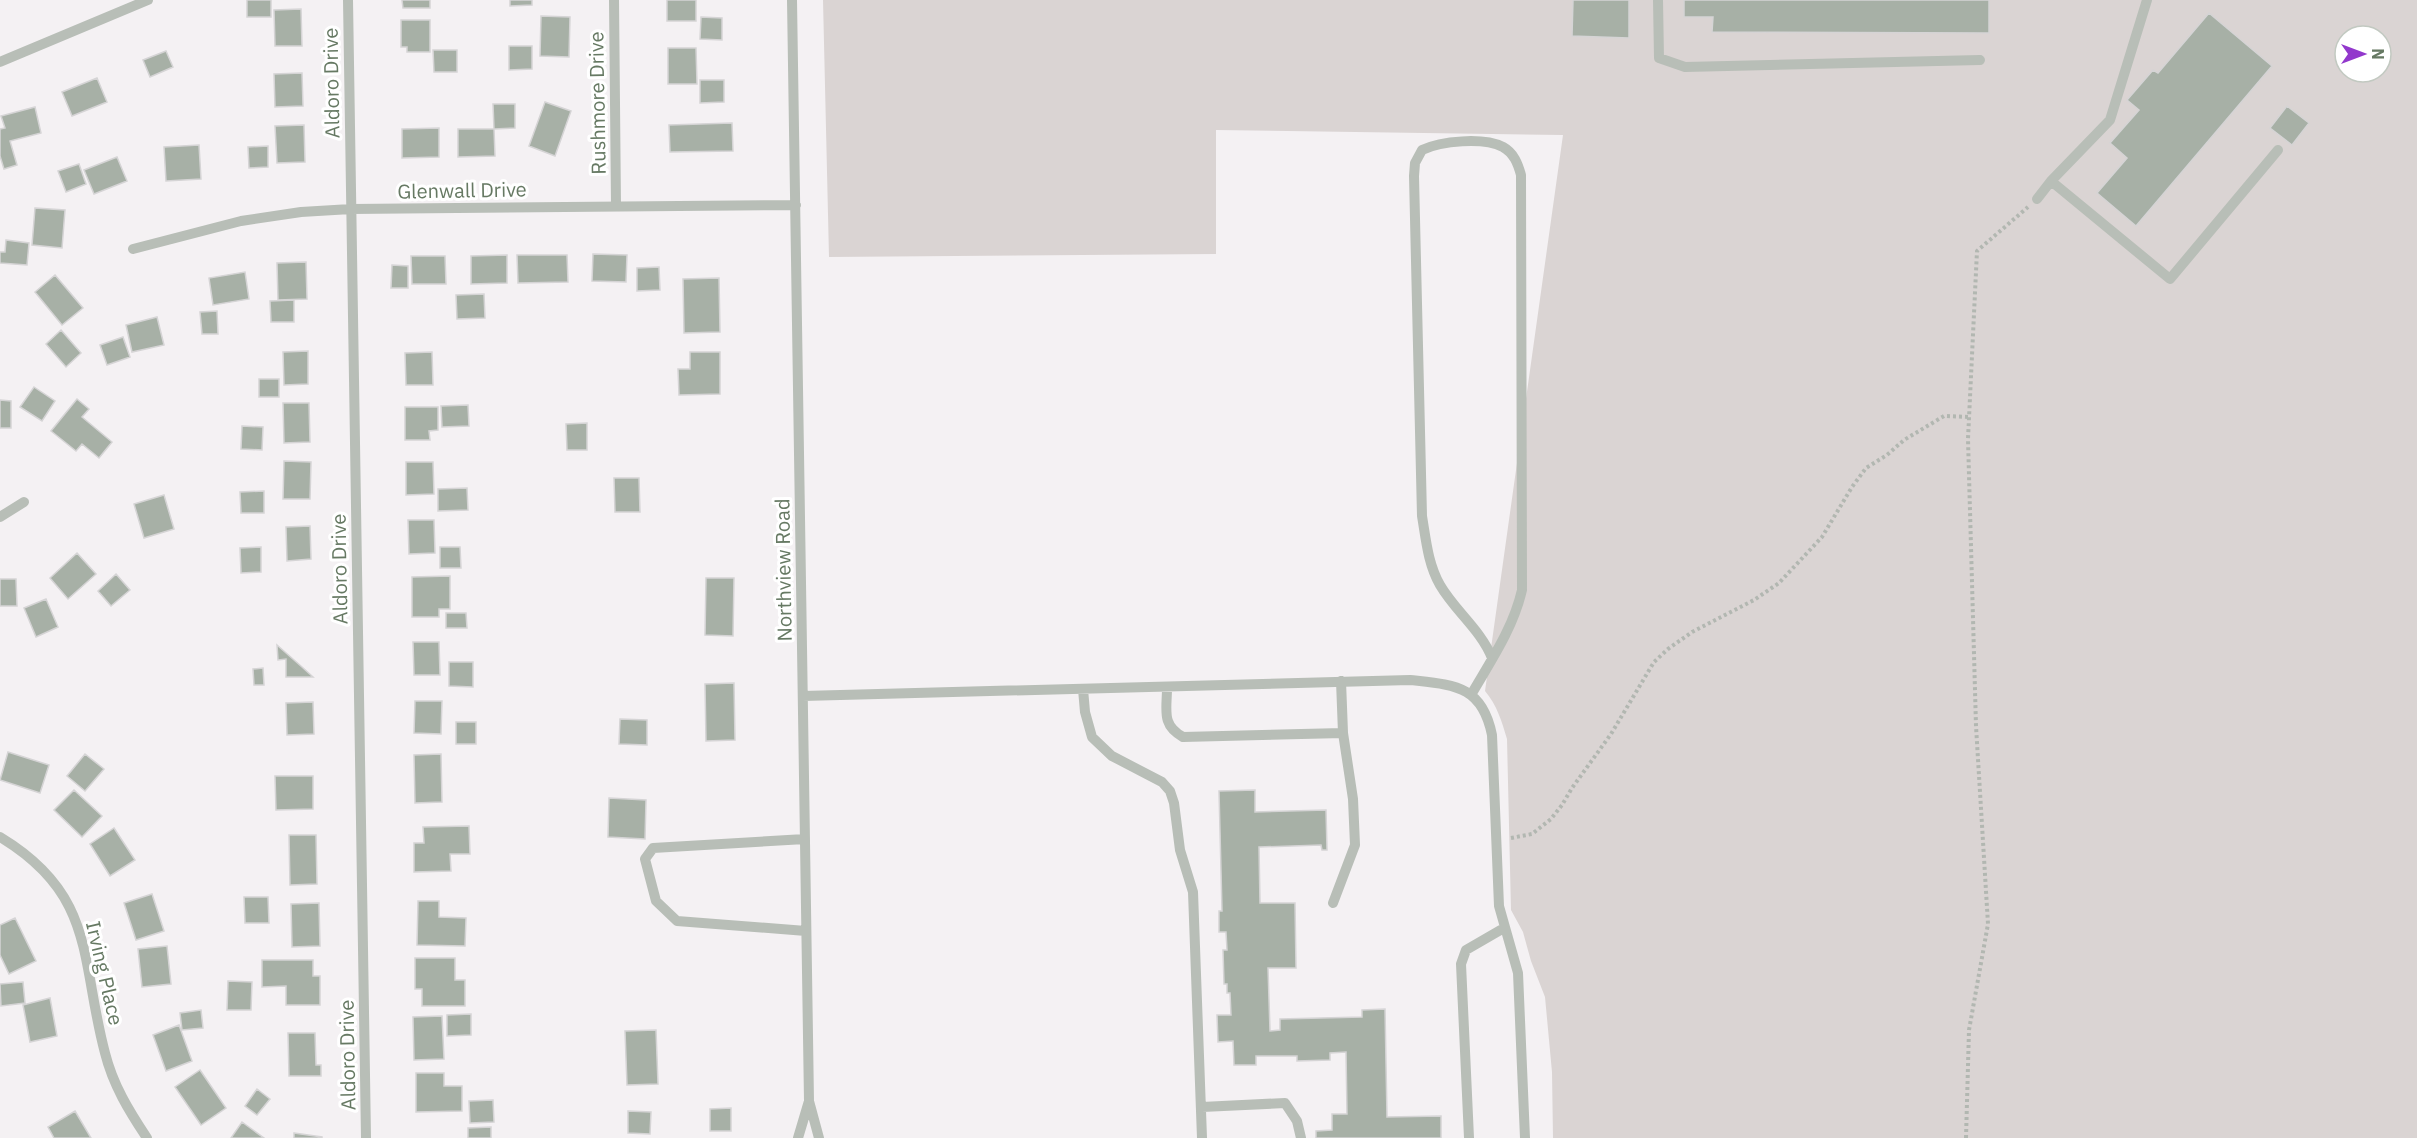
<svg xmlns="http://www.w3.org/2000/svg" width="2417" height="1138" font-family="'IBM Plex Sans',sans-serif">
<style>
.green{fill:#dad4d3;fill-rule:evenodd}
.building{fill:#a7b0a6;stroke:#d5d4d5;stroke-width:1.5}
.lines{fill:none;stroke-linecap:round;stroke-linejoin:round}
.path{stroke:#b2b7b1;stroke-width:4;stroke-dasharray:3 3;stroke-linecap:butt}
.minor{stroke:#b8beb7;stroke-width:10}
.labels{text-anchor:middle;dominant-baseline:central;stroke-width:6;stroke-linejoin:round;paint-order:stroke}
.street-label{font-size:20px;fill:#667963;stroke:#fff}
</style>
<rect width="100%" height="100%" fill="#f4f1f3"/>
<path class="green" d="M 823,0 L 2417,0 L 2417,1138 L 1553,1138 L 1552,1072 L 1545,997 L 1531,961 L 1523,932 L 1511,910 L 1507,739 C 1502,722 1497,705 1485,691 L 1563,135 L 1216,130 L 1216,254 L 829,257 ZM 2345,36 L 2381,36 L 2381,72 L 2345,72 Z"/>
<path class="building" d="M 247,0 L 271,0 L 271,17 L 247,17 Z
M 402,0 L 430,0 L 430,8 L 403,8 Z
M 510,0 L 532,0 L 532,5 L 510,6 Z
M 667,0 L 696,0 L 696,21 L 667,21 Z
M 1573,0 L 1629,0 L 1629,38 L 1572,36 Z
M 1684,0 L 1989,0 L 1989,33 L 1712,32 L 1713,17 L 1684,17 Z
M 301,9 L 302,46 L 275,46 L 274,10 Z
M 2209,13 L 2272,66 L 2136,226 L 2097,193 L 2127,158 L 2110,143 L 2139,110 L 2127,100 L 2153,70 L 2158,73 Z
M 541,16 L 570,17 L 569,57 L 540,56 Z
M 701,17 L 722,18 L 722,40 L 700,39 Z
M 401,20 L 430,20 L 430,52 L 407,52 L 407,47 L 401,47 Z
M 509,46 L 532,46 L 532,69 L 509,70 Z
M 668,48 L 696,48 L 697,84 L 668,84 Z
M 433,50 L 457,50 L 457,72 L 434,72 Z
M 166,51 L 173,67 L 150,77 L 143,60 Z
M 302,73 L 303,106 L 275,107 L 274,74 Z
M 97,78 L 107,102 L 72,116 L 62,92 Z
M 700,80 L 724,80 L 724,102 L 700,103 Z
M 545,102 L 571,111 L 555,156 L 529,146 Z
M 493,104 L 515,104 L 515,128 L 494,129 Z
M 2287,106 L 2309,123 L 2292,145 L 2270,128 Z
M 35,107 L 41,133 L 10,141 L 17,165 L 4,169 L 0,156 L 0,129 L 5,128 L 1,116 Z
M 732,123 L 733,151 L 670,152 L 669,125 Z
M 304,125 L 305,162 L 277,163 L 275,126 Z
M 439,128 L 439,157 L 402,158 L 402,129 Z
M 458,129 L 494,129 L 495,156 L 458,157 Z
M 199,145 L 201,179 L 166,181 L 164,147 Z
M 268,146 L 268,167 L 249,168 L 248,147 Z
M 117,157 L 127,181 L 94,194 L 84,170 Z
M 79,164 L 86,184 L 66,192 L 58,171 Z
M 35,208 L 65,210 L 62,248 L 32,245 Z
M 6,240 L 29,243 L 27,265 L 0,263 L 0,252 L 5,252 Z
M 593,254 L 627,255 L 626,282 L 592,281 Z
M 507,255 L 507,283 L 471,284 L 471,256 Z
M 517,255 L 567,255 L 568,282 L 518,283 Z
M 411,256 L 445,256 L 446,284 L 412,284 Z
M 306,262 L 307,299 L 278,300 L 277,263 Z
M 392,265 L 408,266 L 408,288 L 391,288 Z
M 659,267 L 660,290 L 637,291 L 637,268 Z
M 245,272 L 249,299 L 213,305 L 209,278 Z
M 55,275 L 83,308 L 62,325 L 35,292 Z
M 719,278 L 720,332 L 684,333 L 683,279 Z
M 484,294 L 485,318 L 457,319 L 456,295 Z
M 294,300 L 294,322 L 271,322 L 270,301 Z
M 217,311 L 218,334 L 202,334 L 200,312 Z
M 157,317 L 164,345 L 132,352 L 126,325 Z
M 61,330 L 81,353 L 66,367 L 46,344 Z
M 123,337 L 130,357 L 107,365 L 100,345 Z
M 308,351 L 308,384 L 284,385 L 283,352 Z
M 432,352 L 433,385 L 406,385 L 405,353 Z
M 690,352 L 720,352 L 720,394 L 679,395 L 678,369 L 690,369 Z
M 259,379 L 279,379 L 279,397 L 259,397 Z
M 34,387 L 55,401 L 42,421 L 20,407 Z
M 77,399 L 89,409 L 82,417 L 112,442 L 99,458 L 82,444 L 76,451 L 51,431 Z
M 0,400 L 11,401 L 11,428 L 0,428 Z
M 283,403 L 309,403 L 310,442 L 284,443 Z
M 468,405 L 469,426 L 442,427 L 441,406 Z
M 405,407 L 438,407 L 438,430 L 429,431 L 430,440 L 405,440 Z
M 587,423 L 587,450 L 567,450 L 566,424 Z
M 242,426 L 263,427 L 262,450 L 241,449 Z
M 284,461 L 311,462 L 310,499 L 283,499 Z
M 406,462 L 433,462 L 434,494 L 406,495 Z
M 614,478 L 639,478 L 640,512 L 615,512 Z
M 467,488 L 468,510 L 438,511 L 438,489 Z
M 264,491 L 264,513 L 241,513 L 240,492 Z
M 164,495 L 174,529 L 144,538 L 134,504 Z
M 408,520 L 434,520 L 435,553 L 409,554 Z
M 310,526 L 311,559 L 287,561 L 286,527 Z
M 261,547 L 261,572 L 241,573 L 240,548 Z
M 440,547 L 460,547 L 461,568 L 440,568 Z
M 77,553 L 96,574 L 68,599 L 50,578 Z
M 116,574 L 130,590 L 111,606 L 98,591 Z
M 450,576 L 450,609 L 439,609 L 439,617 L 412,617 L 412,577 Z
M 706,578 L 734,578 L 733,636 L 705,635 Z
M 0,579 L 16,579 L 17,606 L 0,606 Z
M 46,599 L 58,627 L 36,637 L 24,608 Z
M 446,613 L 466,613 L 467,628 L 446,628 Z
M 413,642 L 439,642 L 440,675 L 414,675 Z
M 277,645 L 302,667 L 313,677 L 286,677 L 286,659 L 278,660 Z
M 449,662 L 473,662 L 473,687 L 449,686 Z
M 263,668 L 264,685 L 254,685 L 253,669 Z
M 734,683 L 735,740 L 706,741 L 705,684 Z
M 415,701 L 442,701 L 441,734 L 414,733 Z
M 313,702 L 314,734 L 287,735 L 286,703 Z
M 620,719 L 647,720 L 647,745 L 619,744 Z
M 456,722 L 476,722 L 476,744 L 456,744 Z
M 8,752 L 49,765 L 40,793 L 0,780 Z
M 85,754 L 104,769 L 85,791 L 67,776 Z
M 441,754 L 442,802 L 415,803 L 414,755 Z
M 275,776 L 313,776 L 313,809 L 276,810 Z
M 74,790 L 102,816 L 82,837 L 54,810 Z
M 1255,790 L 1255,812 L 1326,810 L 1327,850 L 1322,850 L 1321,845 L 1259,847 L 1260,903 L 1295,903 L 1296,968 L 1268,968 L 1270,1031 L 1280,1030 L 1280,1019 L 1362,1017 L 1362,1010 L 1385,1009 L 1387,1117 L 1441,1116 L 1441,1138 L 1316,1138 L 1316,1131 L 1332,1130 L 1332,1114 L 1347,1114 L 1346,1052 L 1330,1053 L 1330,1060 L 1297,1061 L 1297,1056 L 1256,1056 L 1256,1065 L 1234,1065 L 1233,1041 L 1218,1042 L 1217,1015 L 1231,1015 L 1230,993 L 1227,993 L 1227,984 L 1224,984 L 1223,950 L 1227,950 L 1226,932 L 1219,932 L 1219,911 L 1222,911 L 1219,791 Z
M 609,798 L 646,800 L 645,839 L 608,837 Z
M 469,826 L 470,854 L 450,854 L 451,871 L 414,872 L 414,843 L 424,843 L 423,827 Z
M 114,828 L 135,860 L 110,876 L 90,844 Z
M 289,835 L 316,835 L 317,884 L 290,885 Z
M 152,894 L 164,931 L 136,940 L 124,903 Z
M 244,897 L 268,897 L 269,923 L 245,923 Z
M 418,901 L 439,901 L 439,917 L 466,918 L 465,946 L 417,945 Z
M 319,903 L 320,946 L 292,947 L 291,904 Z
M 15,918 L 36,961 L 9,974 L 0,955 L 0,925 Z
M 167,946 L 171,984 L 142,987 L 138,949 Z
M 415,958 L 455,958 L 455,980 L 465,980 L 465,1006 L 422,1006 L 422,989 L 415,989 Z
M 262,960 L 313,960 L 313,976 L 320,976 L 320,1005 L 286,1005 L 286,986 L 262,987 Z
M 228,981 L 252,982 L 251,1010 L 227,1010 Z
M 23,982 L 25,1003 L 1,1006 L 0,984 Z
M 50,998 L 57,1036 L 30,1042 L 23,1005 Z
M 201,1010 L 203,1028 L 182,1030 L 180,1013 Z
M 471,1014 L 471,1035 L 447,1036 L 447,1015 Z
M 442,1016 L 444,1059 L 414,1060 L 413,1017 Z
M 179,1025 L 192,1061 L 166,1071 L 153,1035 Z
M 656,1030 L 658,1084 L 627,1085 L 625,1031 Z
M 288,1033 L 315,1033 L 316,1065 L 321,1065 L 321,1076 L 289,1076 Z
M 200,1070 L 226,1108 L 201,1125 L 175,1087 Z
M 416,1073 L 444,1073 L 444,1086 L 462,1086 L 462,1111 L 416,1112 Z
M 257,1089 L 270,1099 L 257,1115 L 245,1106 Z
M 493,1100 L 494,1122 L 470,1123 L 469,1101 Z
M 731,1108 L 731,1131 L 710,1131 L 710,1109 Z
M 75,1111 L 91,1138 L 54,1138 L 48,1127 Z
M 628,1111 L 651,1112 L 650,1134 L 628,1133 Z
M 242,1122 L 264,1138 L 231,1138 Z
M 491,1127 L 491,1138 L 468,1138 L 468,1128 Z
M 294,1133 L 322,1137 L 322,1138 L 294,1138 Z"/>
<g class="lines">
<path class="path" d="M 1511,838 L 1532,834 L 1551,819 L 1562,805 L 1572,788 L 1611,734 L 1654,662 L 1668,649 L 1692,632 L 1754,600 L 1779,583 L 1822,537 L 1852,487 L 1866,468 L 1887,455 L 1904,440 L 1944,416 L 1969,417
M 1966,1138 L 1969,1030 L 1988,924 L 1976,726 L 1968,439 L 1977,251 L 2028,207"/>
<path class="minor" d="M 348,0 L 366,1138
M 614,0 L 616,206
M 792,0 L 809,1101 L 798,1138
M 1658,0 L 1659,58 L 1685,67 L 1980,60
M 0,62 L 148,0
M 2051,181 L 2170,279 L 2278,150
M 2037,199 L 2051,181 L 2110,120 L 2147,0
M 133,249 L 241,221 L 301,212 L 351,209 L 796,205
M 0,517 L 24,502
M 1167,688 C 1167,710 1161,725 1183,737 L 1343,733
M 1083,689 L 1085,712 L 1092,737 L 1112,756 L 1162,782 L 1170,791 L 1174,803 L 1180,850 L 1193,892 L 1202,1138
M 1471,695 C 1490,662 1513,629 1522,590 L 1521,175 C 1518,164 1514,153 1503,147 C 1483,137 1441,141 1422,150 L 1415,163 L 1414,176 L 1422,516 C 1426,540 1428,564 1440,585 C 1455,611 1481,630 1492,658
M 803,696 L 1410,680 C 1454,685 1482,685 1492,735 L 1499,906 L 1518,973 L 1525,1138
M 0,837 C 96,895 80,959 105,1053 C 113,1085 129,1111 147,1138
M 805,839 L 653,848 L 645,859 L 656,901 L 677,921 L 806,931
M 1333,903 L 1355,845 L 1353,799 L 1343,733 L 1341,681
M 809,1101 L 819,1138
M 1202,1107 L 1285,1103 L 1297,1121 L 1301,1138
M 1469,1138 L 1461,964 L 1466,950 L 1504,928"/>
</g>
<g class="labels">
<g class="street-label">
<text transform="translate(331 83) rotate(-91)">Aldoro Drive</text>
<text transform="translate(597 103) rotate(-91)">Rushmore Drive</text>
<text transform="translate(462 190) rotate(-1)">Glenwall Drive</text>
<text transform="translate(339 569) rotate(-91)">Aldoro Drive</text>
<text transform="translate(783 570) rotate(-91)">Northview Road</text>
<text transform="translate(105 973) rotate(77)">Irving Place</text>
<text transform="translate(347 1055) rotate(-91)">Aldoro Drive</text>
</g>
</g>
<g transform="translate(2363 54) rotate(90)"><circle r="28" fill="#ffffff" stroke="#c2c9c1" stroke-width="1.5"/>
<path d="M0-4.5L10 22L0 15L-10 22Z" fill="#9238cc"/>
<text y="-9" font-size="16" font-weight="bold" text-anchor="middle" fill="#667963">N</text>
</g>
</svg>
